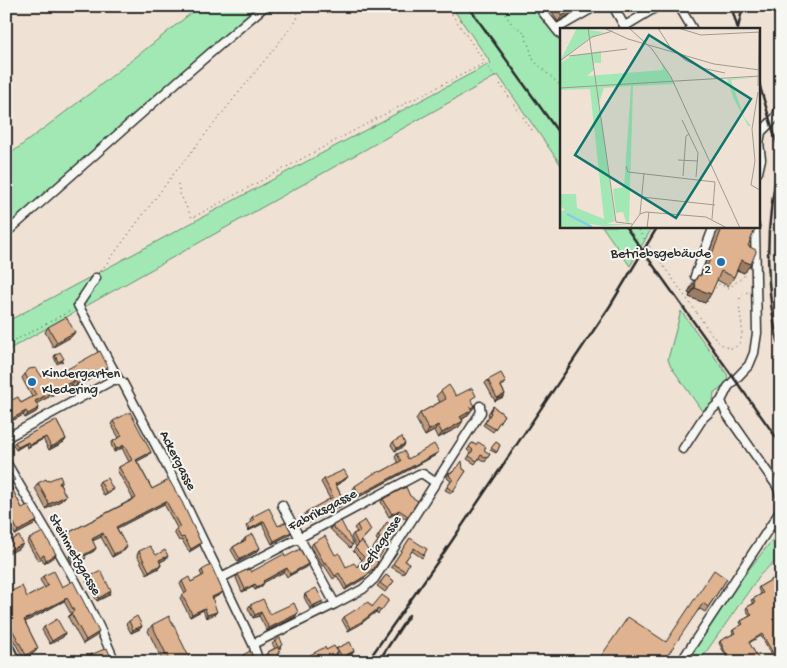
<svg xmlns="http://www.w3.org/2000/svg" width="787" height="668" font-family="'Gochi Hand',sans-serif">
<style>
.green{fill:#a2e8b4;stroke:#668a70}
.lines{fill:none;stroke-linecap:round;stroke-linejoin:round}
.minor-casing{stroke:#2b2b2b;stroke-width:11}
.major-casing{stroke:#2b2b2b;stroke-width:14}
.path{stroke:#2b2b2b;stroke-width:1;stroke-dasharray:1 4;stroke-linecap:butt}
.minor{stroke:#f6f6f2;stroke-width:8}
.major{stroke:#fcdcac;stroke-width:10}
.rail{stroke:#2b2b2b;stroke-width:2.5}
.path-bridge{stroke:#2b2b2b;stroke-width:1;stroke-dasharray:1 4;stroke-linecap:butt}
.wall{fill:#c09a7b;stroke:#2b2b2b}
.shaded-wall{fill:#9c7d64;stroke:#2b2b2b}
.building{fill:#dfb38f;stroke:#2b2b2b}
.poi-dot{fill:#1f6fb2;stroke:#f6f6f2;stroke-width:2}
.labels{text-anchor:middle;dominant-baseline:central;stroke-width:4;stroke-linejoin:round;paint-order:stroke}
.poi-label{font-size:14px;fill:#2b2b2b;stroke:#f6f6f2;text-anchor:end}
.street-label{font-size:14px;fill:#2b2b2b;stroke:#f6f6f2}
.inset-river{fill:none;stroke:#85cde6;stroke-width:2.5}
.inset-road{fill:none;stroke:#a19990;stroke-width:1}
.view{fill:#0f766e;fill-opacity:0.15;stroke:#0f766e;stroke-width:2.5}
.inset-edge{fill:none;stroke:#2b2b2b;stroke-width:2.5}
</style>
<rect width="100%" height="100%" fill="#efe2d4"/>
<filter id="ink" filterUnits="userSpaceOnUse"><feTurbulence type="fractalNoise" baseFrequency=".02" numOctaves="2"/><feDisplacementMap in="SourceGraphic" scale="10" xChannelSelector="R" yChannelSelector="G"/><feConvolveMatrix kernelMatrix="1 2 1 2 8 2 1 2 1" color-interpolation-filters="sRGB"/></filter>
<g filter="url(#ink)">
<path class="green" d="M 200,6 L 265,6 L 6,233 L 6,157 L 93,91 Z
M 451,6 L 542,6 L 554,22 L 558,24 L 561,29 L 561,165 L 498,75 L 6,351 L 6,322 L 491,63 Z
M 602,226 L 653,226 L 630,266 Z
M 681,311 L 727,374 L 728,380 L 718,391 L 714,392 C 713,406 712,403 702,411 L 670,365 L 668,359 Z
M 781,529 L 781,555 L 760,575 L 699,662 L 687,662 L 742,578 Z"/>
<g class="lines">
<defs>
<path id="minor" d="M 538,6 L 561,35
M 613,6 L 626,29
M 679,6 L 692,28 L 690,29
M 625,26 L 658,6
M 556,29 L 596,6
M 758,172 L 761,159 L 759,143 L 761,132 L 776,117 L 781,105
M 755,226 L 757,333 L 754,353 L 749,365 L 728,387 L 721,401 L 726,413 L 777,486 L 781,497
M 6,233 L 185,75 L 265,6
M 695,276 L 714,226
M 96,278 L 78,305 L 119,380 L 123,383 L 172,476 L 253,644 L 259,662
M 6,438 L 113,380 L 119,380
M 683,449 L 703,418 L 721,401
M 6,462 C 44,528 86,592 115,662
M 282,505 L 335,604
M 221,578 L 299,538 L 419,474 L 423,474 L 436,483
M 253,644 L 335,604 L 363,589 L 374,579 L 481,412 L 480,406
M 681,662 L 781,510"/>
<path id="major" d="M 6,645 L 15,662"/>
</defs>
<use href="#minor" class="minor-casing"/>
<use href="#major" class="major-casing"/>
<path class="path" d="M 446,6 L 534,133
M 499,6 L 512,24 L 524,32 L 534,61 L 561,86
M 178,184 L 180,194 L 192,218 L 383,115 L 485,63
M 635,226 L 638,230
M 697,226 L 706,229
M 101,271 L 172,176 L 297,20 L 298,14 L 293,6
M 712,292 L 719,284 L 729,288 L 744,276 L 748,267
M 707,302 L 710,296
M 697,313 C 704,322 720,354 735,347 C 741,344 742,336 742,330 C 742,318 737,307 741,295 L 748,292
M 6,345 L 72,310
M 6,630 L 10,637"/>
<use href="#minor" class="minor"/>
<use href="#major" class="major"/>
<path class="rail" d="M 468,6 L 561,136
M 698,6 L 699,8
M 731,6 L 738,29
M 738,28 L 743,6
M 758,80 L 781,157
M 781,155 C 765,220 763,288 781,353
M 781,194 C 774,234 775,276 781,317
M 625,226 L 781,444
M 367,662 L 443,554 L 610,306 L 658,226
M 378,662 L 409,615"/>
<path class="path-bridge" d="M 638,230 L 697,313"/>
</g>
<path class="wall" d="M 549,6 L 579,6 L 575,11 L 558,22 Z
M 719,226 L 748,226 L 748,246 L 751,264 L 744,273 L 737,270 L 734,277 L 728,286 L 717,280 L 705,303 L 689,297 L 690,294 L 688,293 L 692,284 L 698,275 L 700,276 L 701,275 Z
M 48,327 L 75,332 L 71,337 L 53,347 L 45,332 Z
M 55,355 L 63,361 L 57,364 L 54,357 Z
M 105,371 L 74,388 L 72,385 L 36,403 L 39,408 L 36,412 L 25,418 L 23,415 L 6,424 L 6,403 L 21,403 L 32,397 L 22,378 L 25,374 L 42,377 Z
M 488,380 L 506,382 L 504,385 L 501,386 L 505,394 L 503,397 L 495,401 L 485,383 Z
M 441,391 L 472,402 L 475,406 L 467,416 L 462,420 L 459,427 L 438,438 L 434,431 L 425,436 L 416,419 L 420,413 L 440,402 L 436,396 Z
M 493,406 L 504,415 L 493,432 L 483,425 L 489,416 L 488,414 Z
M 56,420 L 66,439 L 64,442 L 49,450 L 43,439 L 27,448 L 26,444 L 16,450 L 13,445 L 15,442 Z
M 113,421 L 151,452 L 149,455 L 137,461 L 152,489 L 169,480 L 201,543 L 199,546 L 189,552 L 182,540 L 179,541 L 174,532 L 177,528 L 164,504 L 117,528 L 125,550 L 112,557 L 101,537 L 92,541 L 96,548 L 94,551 L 84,556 L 86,558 L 83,561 L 74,566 L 69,557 L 72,554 L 64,537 L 66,534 L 133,499 L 117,470 L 119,467 L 129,462 L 122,448 L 114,452 L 111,444 L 113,441 L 119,438 L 111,424 Z
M 393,442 L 405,444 L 403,447 L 395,451 L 391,445 Z
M 496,442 L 500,445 L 496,453 L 490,450 Z
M 472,443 L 490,454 L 485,462 L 479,458 L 475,464 L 467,459 L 471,453 L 467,450 Z
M 439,452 L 436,455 L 357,498 L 353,489 L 355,486 L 398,463 L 395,457 L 397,454 L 408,459 Z
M 6,466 L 12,484 L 10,485 L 22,508 L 37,521 L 34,525 L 15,535 L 11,527 L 6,529 Z
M 457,468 L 463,469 L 466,471 L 451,493 L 445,490 L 451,481 L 448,479 L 447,476 L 449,473 L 453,472 Z
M 348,477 L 345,480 L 336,485 L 343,499 L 342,500 L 341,506 L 308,523 L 306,521 L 304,515 L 306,512 L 330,499 L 321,482 L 324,479 Z
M 47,481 L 62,481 L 60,484 L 66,496 L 62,500 L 46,509 L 35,488 L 38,483 Z
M 100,481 L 111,492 L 104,496 L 98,484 Z
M 383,499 L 418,501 L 406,519 L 397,513 L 389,517 L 381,502 Z
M 252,517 L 278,526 L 291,532 L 289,535 L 272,544 L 262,524 L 248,531 L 246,526 L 248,524 L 251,522 L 250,520 Z
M 387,522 L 377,561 L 378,562 L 371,573 L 369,572 L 365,578 L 345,590 L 337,576 L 333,579 L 324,565 L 322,566 L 311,546 L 313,543 L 335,555 L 346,567 L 357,567 L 362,560 L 353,551 L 355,548 L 370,553 L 378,541 L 376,539 Z
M 357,525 L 371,530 L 356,547 L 351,537 L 353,534 L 357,532 L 354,528 Z
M 332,526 L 353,544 L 351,547 L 350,548 L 330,529 Z
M 245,538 L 260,548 L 258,551 L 238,562 L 231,550 L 233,547 L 243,541 Z
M 410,538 L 424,555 L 422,558 L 412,551 L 405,561 L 409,563 L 403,574 L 391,567 Z
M 29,539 L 56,554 L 54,557 L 44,563 L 42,558 L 38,561 L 27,542 Z
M 139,551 L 156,555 L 166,559 L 160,562 L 161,565 L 159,568 L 147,574 L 137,555 Z
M 308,564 L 306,567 L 287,577 L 284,572 L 264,582 L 262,586 L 255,590 L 253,587 L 242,592 L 236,578 L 238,574 Z
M 202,570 L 221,594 L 212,599 L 215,614 L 206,618 L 203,610 L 190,617 L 180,598 L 182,595 L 185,594 L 180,584 L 182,581 L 191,582 L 202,576 L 200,572 Z
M 781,574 L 781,662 L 776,662 L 761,636 L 749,643 L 760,662 L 729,662 L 719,643 L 720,641 L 733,634 L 732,631 L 733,630 L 742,625 L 740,623 L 741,621 L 750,616 L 746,609 L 747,607 L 753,604 L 751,600 L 753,599 L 761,594 L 758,589 L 759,587 Z
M 386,575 L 394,581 L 385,592 L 377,586 Z
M 43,576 L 62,587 L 96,636 L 83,644 L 68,617 L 71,614 L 64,601 L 25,622 L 38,648 L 35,652 L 24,659 L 6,627 L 6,594 L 27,597 L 45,588 L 40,580 Z
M 89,577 L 109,595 L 97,601 L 86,581 Z
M 727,579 L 705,612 L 700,609 L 666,642 Z
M 305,594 L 321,603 L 310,609 L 304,597 Z
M 389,600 L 378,614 L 376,612 L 359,625 L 348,631 L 342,620 L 344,617 Z
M 250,605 L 270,614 L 298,612 L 295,617 L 267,631 L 259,616 L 253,618 L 248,608 Z
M 129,621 L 142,626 L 140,629 L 131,633 L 126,624 Z
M 152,625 L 191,662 L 163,662 L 148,631 Z
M 44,627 L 65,633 L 63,637 L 50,644 L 42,630 Z
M 275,641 L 281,648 L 279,649 L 280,652 L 278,655 L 281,662 L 269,662 L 265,655 L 268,652 L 275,648 L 272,644 Z
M 337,648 L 353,653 L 340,660 L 337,654 L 335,657 L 331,659 L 331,662 L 305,662 L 307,660 L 310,655 L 326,650 L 336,649 Z
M 243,655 L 256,662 L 241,662 L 242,661 L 241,658 Z"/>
<path class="shaded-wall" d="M 579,6 L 575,11 L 558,22 L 562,16 Z
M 741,260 L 751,264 L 744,273 L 735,269 Z
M 694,284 L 696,285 L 690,294 L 688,293 Z
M 695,288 L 711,294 L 705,303 L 689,297 Z
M 75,332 L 71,337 L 53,347 L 57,342 Z
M 108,367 L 105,371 L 74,388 L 77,384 Z
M 13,379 L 9,384 L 6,386 L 6,383 L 7,382 Z
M 75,380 L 72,385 L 32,406 L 35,401 Z
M 505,394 L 503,397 L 495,401 L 497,398 Z
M 475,406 L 467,416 L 456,423 L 460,417 L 470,408 Z
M 39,408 L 36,412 L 25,418 L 28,414 Z
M 26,411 L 23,415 L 6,424 L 6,422 Z
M 463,421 L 459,427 L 438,438 L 442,433 Z
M 438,425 L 434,431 L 425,436 L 429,430 Z
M 46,437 L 43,439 L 27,448 L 29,445 Z
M 66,439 L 64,442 L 49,450 L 51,447 Z
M 28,442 L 26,444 L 16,450 L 18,447 Z
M 405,444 L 403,447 L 395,451 L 397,448 Z
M 124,445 L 122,448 L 114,452 L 116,449 Z
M 151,452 L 149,455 L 134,463 L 136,460 Z
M 439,452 L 436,455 L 357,498 L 359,495 Z
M 348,477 L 345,480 L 333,487 L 335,484 Z
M 113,489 L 111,492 L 104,496 L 106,492 Z
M 66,496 L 62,500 L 46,509 L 49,504 Z
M 166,501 L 164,504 L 114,530 L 116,527 Z
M 343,503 L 341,506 L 308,523 L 310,520 Z
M 399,510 L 397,513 L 389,517 L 392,514 Z
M 37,521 L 34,525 L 15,535 L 18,531 Z
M 264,521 L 262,524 L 248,531 L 250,529 Z
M 14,523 L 11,527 L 6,529 L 6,527 Z
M 291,532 L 289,535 L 272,544 L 274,541 Z
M 103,533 L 101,537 L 90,542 L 92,539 Z
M 201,543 L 199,546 L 189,552 L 191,549 Z
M 23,544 L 20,548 L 6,555 L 6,552 Z
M 127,547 L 125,550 L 112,557 L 114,554 Z
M 96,548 L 94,551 L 81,558 L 84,555 Z
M 260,548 L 258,551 L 238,562 L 240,559 Z
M 56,554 L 54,557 L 44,563 L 46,560 Z
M 168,556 L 166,559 L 157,564 L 159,560 Z
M 86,558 L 83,561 L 74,566 L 76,563 Z
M 308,564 L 306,567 L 287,577 L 290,574 Z
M 161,565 L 159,568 L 147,574 L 149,571 Z
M 287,568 L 284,572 L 261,584 L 263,581 Z
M 367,575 L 365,578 L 345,590 L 347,587 Z
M 264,583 L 262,586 L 255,590 L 257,587 Z
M 255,584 L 253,587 L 242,592 L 245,589 Z
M 111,591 L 109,595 L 97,601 L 99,598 Z
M 223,592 L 221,594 L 210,600 L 212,597 Z
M 67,598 L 64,601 L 21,624 L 24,620 Z
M 323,601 L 321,603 L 310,609 L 312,606 Z
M 205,608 L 203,610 L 190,617 L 192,614 Z
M 378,609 L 376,612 L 359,625 L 348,631 L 350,628 Z
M 217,612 L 215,614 L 206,618 L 207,615 Z
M 261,612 L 259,616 L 253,618 L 255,615 Z
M 297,614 L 295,617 L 267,631 L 269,628 Z
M 142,626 L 140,629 L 131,633 L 133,630 Z
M 99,632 L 96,636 L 83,644 L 86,640 Z
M 65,633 L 63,637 L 50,644 L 52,641 Z
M 38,648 L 35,652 L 24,659 L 26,655 Z
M 354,651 L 353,653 L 340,660 L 342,657 Z
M 338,652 L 335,657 L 327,661 L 330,657 Z"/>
<path class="building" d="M 556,6 L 578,6 L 562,16 Z
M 723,226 L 748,226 L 755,229 L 748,246 L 756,250 L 756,252 L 751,264 L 741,260 L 734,277 L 721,271 L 711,294 L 695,288 L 696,285 L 694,284 L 698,275 L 700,276 L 706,269 Z
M 66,317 L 75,332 L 57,342 L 48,327 Z
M 100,351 L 108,367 L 77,384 L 75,380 L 35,401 L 39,408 L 28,414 L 26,411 L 6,422 L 6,403 L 18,397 L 21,403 L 36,395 L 25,374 L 29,369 L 36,368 L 42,377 L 53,373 L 55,376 Z
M 60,352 L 64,359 L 58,362 L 55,355 Z
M 6,366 L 13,379 L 7,382 L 8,383 L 6,384 Z
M 501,373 L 506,382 L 500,385 L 505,394 L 497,398 L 488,380 Z
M 449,385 L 456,396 L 472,388 L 476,396 L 471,399 L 475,406 L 470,408 L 472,410 L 460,417 L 463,421 L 442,433 L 438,425 L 429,430 L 420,413 L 446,399 L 441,391 Z
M 493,406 L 504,415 L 495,429 L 485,423 L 491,413 L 490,412 Z
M 130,412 L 151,452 L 136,460 L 152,489 L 169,480 L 182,502 L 201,543 L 191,549 L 184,537 L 181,538 L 176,529 L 180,527 L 166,501 L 116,527 L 127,547 L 114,554 L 103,533 L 92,539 L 96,548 L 84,555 L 86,558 L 76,563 L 71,554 L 75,552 L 66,534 L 136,498 L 119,467 L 132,460 L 124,445 L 116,449 L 113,441 L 122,436 L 113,421 Z
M 56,420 L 66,439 L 51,447 L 46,437 L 29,445 L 28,442 L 18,447 L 15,442 Z
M 402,437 L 405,444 L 397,448 L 393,442 Z
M 478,442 L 486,447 L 484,450 L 490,454 L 487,458 L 481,455 L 477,461 L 469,456 L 473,450 L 469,447 L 472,443 L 476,445 Z
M 496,442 L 500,445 L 497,452 L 491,448 Z
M 434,444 L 439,452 L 359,495 L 355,486 L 373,474 L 380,471 L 381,472 L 401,461 L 397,454 L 404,451 L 408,459 Z
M 462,461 L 463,469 L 466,471 L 453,491 L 447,487 L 453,479 L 450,477 L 449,473 L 453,472 L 456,467 L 457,468 Z
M 6,466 L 15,480 L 9,483 L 22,508 L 28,505 L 37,521 L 18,531 L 14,523 L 6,527 Z
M 344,470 L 348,477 L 335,484 L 343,499 L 342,500 L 343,503 L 310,520 L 308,518 L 306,512 L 333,497 L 324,479 Z
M 60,476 L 62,481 L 59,483 L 66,496 L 49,504 L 38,483 L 46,479 L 47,481 Z
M 107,478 L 113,489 L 106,492 L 100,481 Z
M 406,487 L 410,496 L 418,501 L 408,516 L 399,510 L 392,514 L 383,499 Z
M 269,508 L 278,526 L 286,522 L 291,532 L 274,541 L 264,521 L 250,529 L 248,524 L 254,520 L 252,517 Z
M 365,520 L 371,530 L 358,544 L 353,534 L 360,531 L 357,525 Z
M 341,521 L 353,544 L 352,545 L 332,526 Z
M 387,522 L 397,529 L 377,561 L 378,562 L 373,570 L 372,569 L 367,575 L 347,587 L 339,573 L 335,576 L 326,562 L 324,563 L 313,543 L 325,536 L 335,555 L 339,553 L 346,567 L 354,563 L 357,567 L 364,557 L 355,548 L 362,541 L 370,553 L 380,538 L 378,536 Z
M 43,532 L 56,554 L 46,560 L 44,555 L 40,557 L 29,539 Z
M 253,534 L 260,548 L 240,559 L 233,547 L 246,540 L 245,538 Z
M 19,536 L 23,544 L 6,552 L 6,543 Z
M 410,538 L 427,549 L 424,555 L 414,548 L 405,561 L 409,563 L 405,571 L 393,564 Z
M 150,546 L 156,555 L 165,550 L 168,556 L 159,560 L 161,565 L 149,571 L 139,551 Z
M 300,549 L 308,564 L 290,574 L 287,568 L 263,581 L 264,583 L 257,587 L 255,584 L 245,589 L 238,574 L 249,569 L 251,572 L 284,554 L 285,557 Z
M 211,565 L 223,592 L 212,597 L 217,612 L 207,615 L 205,608 L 192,614 L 182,595 L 187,592 L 182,581 L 189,577 L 191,582 L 204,575 L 202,570 Z
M 714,570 L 727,579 L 708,607 L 703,603 L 663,662 L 597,662 L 628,617 L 666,642 Z
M 54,571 L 62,587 L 73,581 L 99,632 L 86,640 L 71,613 L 74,611 L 67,598 L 24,620 L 38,648 L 26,655 L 6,618 L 6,594 L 22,586 L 27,597 L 48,586 L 43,576 Z
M 101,571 L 111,591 L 99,598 L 89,577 Z
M 781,574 L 781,662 L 778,662 L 762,634 L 749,642 L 760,662 L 730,662 L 720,641 L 735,633 L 733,630 L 743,624 L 741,621 L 752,615 L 747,607 L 755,603 L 753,599 L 763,593 L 759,587 Z
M 386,575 L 394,581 L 388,589 L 380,583 Z
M 316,588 L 323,601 L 312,606 L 305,594 Z
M 382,595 L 389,600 L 381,611 L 378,609 L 361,622 L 350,628 L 344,617 L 368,602 L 372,607 Z
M 263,599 L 270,614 L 294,603 L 298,612 L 297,614 L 269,628 L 261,612 L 255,615 L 250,605 Z
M 137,616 L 142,626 L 133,630 L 129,621 Z
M 169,616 L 191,661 L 190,662 L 170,662 L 152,625 Z
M 57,619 L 65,633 L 52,641 L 44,627 Z
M 280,638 L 283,645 L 278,648 L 280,652 L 277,654 L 281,662 L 272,662 L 268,652 L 278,647 L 275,641 Z
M 350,642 L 354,651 L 342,657 L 337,648 Z
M 334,646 L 338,652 L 330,657 L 332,660 L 329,662 L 305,662 L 305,661 L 311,658 L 310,655 L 325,647 L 326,650 Z
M 107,648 L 113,662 L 99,662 L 98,659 L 91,662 L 74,662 Z
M 6,651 L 9,656 L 7,657 L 9,662 L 6,662 Z
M 250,651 L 256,662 L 244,662 L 243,660 L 245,659 L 243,655 Z"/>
</g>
<g class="poi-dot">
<circle cx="721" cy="262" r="5"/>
<circle cx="32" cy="382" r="5"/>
</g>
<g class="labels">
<g class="poi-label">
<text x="711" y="254">Betriebsgebäude<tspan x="711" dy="16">2</tspan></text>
<text x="42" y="374" text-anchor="start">Kindergarten<tspan x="42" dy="16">Kledering</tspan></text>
</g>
<g class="street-label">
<text transform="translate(177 461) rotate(63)">Ackergasse</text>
<text transform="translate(323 511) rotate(-28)">Fabriksgasse</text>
<text transform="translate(381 544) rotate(-56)">Gefiagasse</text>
<text transform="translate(74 555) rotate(60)">Steinmetzgasse</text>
</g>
</g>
<g transform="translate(560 28)">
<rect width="200" height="200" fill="#efe2d4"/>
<path d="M 17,0 L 44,4 L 28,11 L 0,33 ZM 41,23 L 41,35 L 34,35 L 34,42 L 27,48 L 103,42 L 101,33 L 115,56 L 73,58 L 69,195 L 66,194 L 63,184 L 56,185 L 53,161 L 64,159 L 71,58 L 44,60 L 39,75 L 55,193 L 47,196 L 70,196 L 44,198 L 30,196 L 28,200 L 0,200 L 0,184 L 5,182 L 0,178 L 0,166 L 16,166 L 17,180 L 44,191 L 30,61 L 0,62 L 0,35 L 12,28 ZM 200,49 L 171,52 L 184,89 L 191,98 L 188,98 L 173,69 L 167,51 Z" fill="#a2e8b4"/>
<path class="inset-river" d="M 7,186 L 32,199"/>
<path class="inset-road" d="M 28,0 L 56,194 L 72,196M 44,0 L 68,11 L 154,36 L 200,42M 69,0 L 92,21 L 111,49 L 180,200M 98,0 L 110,19 L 125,32 L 142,40 L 165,45M 118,0 L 141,7 L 200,4M 9,28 L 67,21M 0,33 L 32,9 L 53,3M 198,58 L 199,4M 0,60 L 200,48M 198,64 L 192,101 L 195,133 L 191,157 L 200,162M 122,92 L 138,125 L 136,149M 118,132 L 138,133M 66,138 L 68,144 L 155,154 L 152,191M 123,148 L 126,108 L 129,106M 82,169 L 155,177M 80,186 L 84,145M 70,200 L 80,186 L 86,184 L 146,189 L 167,200M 87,200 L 89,184"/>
<path class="view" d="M 89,7 L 191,71 L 116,190 L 15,127 Z"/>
<rect width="200" height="200" class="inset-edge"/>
</g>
<rect width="787" height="668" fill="none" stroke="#f6f6f2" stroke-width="25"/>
<rect x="12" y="12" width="762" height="643" fill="none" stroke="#2b2b2b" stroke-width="2" filter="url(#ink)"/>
</svg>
